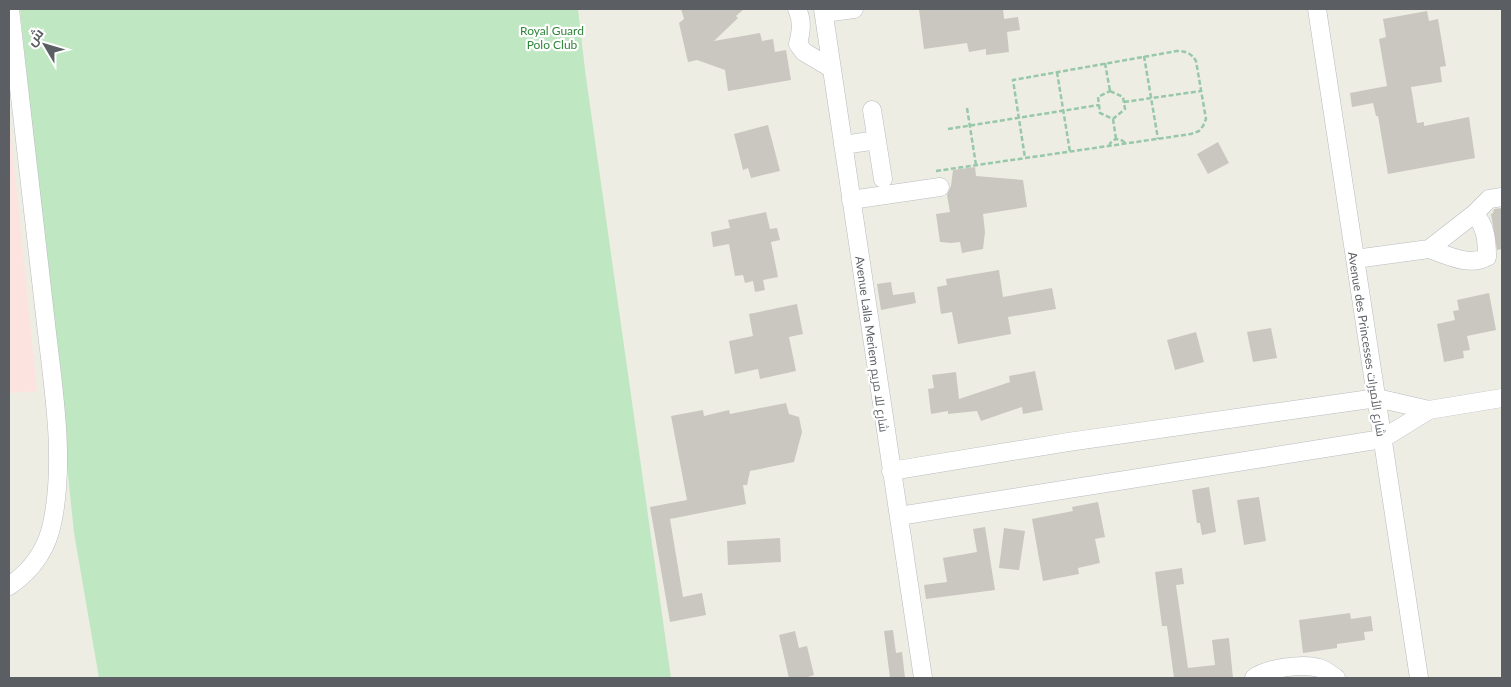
<svg xmlns="http://www.w3.org/2000/svg" width="1511" height="687" font-family="Lato,Cairo,sans-serif">
<style>
.medical{fill:#fce3df}
.green{fill:#bfe7c1}
.building{fill:#c9c7c0}
.lines{fill:none;stroke-linecap:round;stroke-linejoin:round}
.minor-casing{stroke:#b8bbc0;stroke-width:19}
.path{stroke:#97c8a9;stroke-width:2.5;stroke-dasharray:5 2.5;stroke-linecap:butt}
.minor{stroke:#fff;stroke-width:18}
.labels{text-anchor:middle;dominant-baseline:central;stroke-width:4.5;stroke-linejoin:round;paint-order:stroke}
.park-label{font-size:12px;fill:#31853b;stroke:#fff}
.street-label{font-size:12px;fill:#5b5f64;stroke:#fff}
</style>
<rect width="100%" height="100%" fill="#eeede3"/>
<path class="medical" d="M 9,115 L 37,391 L 9,393 Z"/>
<path class="green" d="M 20,9 L 578,9 L 585,70 L 671,678 L 99,678 L 74,533 Z"/>
<path class="building" d="M 681,9 L 744,9 L 736,16 L 738,18 L 714,41 L 760,33 L 762,41 L 773,39 L 775,52 L 786,50 L 791,80 L 728,91 L 725,70 L 697,60 L 688,62 L 679,23 L 684,19 Z
M 919,9 L 1003,9 L 1004,19 L 1018,17 L 1020,30 L 1007,32 L 1009,52 L 986,55 L 986,49 L 969,52 L 967,43 L 924,49 Z
M 1427,11 L 1429,21 L 1438,19 L 1446,66 L 1440,67 L 1442,82 L 1411,87 L 1417,123 L 1424,122 L 1424,126 L 1469,117 L 1475,158 L 1388,174 L 1378,116 L 1376,116 L 1373,103 L 1352,107 L 1350,93 L 1387,86 L 1379,39 L 1386,37 L 1383,19 Z
M 768,125 L 780,171 L 751,178 L 748,168 L 743,170 L 734,134 Z
M 1218,142 L 1229,163 L 1208,174 L 1197,154 Z
M 975,167 L 976,176 L 1023,180 L 1027,207 L 983,214 L 985,232 L 983,249 L 962,253 L 960,242 L 951,243 L 940,242 L 936,214 L 950,212 L 947,195 L 951,186 L 953,170 Z
M 1502,208 L 1502,249 L 1497,250 L 1491,214 L 1493,213 L 1494,209 Z
M 766,212 L 770,229 L 777,228 L 780,240 L 771,242 L 778,277 L 763,280 L 765,290 L 755,292 L 753,281 L 745,283 L 743,275 L 735,276 L 729,244 L 713,247 L 711,232 L 730,228 L 728,220 Z
M 999,270 L 1003,297 L 1052,288 L 1056,309 L 1008,317 L 1011,334 L 958,344 L 952,312 L 941,314 L 937,287 L 947,285 L 946,279 Z
M 891,282 L 893,295 L 914,292 L 916,303 L 881,310 L 877,284 Z
M 1489,293 L 1496,330 L 1467,336 L 1470,350 L 1463,351 L 1464,358 L 1444,362 L 1437,324 L 1455,320 L 1453,311 L 1459,310 L 1457,300 Z
M 797,304 L 803,334 L 789,337 L 796,371 L 760,379 L 758,369 L 735,374 L 729,341 L 753,336 L 749,314 Z
M 1271,328 L 1277,358 L 1253,362 L 1247,332 Z
M 1196,332 L 1204,362 L 1175,370 L 1167,340 Z
M 1035,371 L 1043,410 L 1023,414 L 1022,407 L 981,421 L 977,411 L 948,414 L 948,411 L 931,414 L 928,389 L 934,388 L 932,375 L 956,372 L 959,399 L 1010,382 L 1009,376 Z
M 786,403 L 789,414 L 799,417 L 802,432 L 794,462 L 750,471 L 747,485 L 743,485 L 746,504 L 670,519 L 683,597 L 702,593 L 706,615 L 670,622 L 650,507 L 687,500 L 671,416 L 703,410 L 704,416 L 729,410 L 730,414 Z
M 1209,487 L 1216,532 L 1202,535 L 1200,523 L 1197,523 L 1192,490 Z
M 1259,497 L 1266,541 L 1244,545 L 1237,500 Z
M 1098,502 L 1105,537 L 1095,539 L 1100,563 L 1078,568 L 1079,574 L 1043,581 L 1032,519 L 1073,511 L 1072,507 Z
M 985,527 L 995,590 L 926,599 L 924,585 L 947,582 L 943,558 L 977,552 L 973,529 Z
M 1004,528 L 1025,531 L 1019,570 L 999,568 Z
M 780,538 L 781,562 L 728,565 L 727,541 Z
M 1182,568 L 1184,584 L 1176,585 L 1188,668 L 1215,665 L 1212,640 L 1229,638 L 1233,678 L 1174,678 L 1167,626 L 1162,626 L 1155,572 Z
M 1350,613 L 1351,619 L 1371,616 L 1373,631 L 1364,632 L 1365,640 L 1337,644 L 1337,648 L 1303,653 L 1299,620 Z
M 893,630 L 896,653 L 902,652 L 905,678 L 890,678 L 884,631 Z
M 795,631 L 799,648 L 807,646 L 814,675 L 808,677 L 808,678 L 789,678 L 779,635 Z"/>
<g class="lines">
<defs>
<path id="minor" d="M 797,9 C 803,21 801,32 798,44 L 804,52 L 831,68
M 823,9 L 923,678
M 1317,9 L 1419,678
M 824,13 L 854,9
M 872,110 L 883,179
M 843,145 L 877,140
M 851,200 L 940,187
M 1429,249 C 1447,255 1469,267 1487,257 C 1487,242 1486,225 1474,214
M 1355,259 L 1429,249 L 1474,214 L 1489,199 L 1502,197
M 891,471 L 1068,442 L 1377,398 L 1429,410 L 1502,398
M 899,516 L 1382,439 L 1429,410
M 9,586 C 33,570 48,548 53,519 C 65,456 53,387 46,324 C 35,219 21,114 10,9
M 1254,678 C 1267,668 1303,663 1319,668 C 1325,669 1331,675 1336,678"/>
</defs>
<use href="#minor" class="minor-casing"/>
<path class="path" d="M 1144,56 L 1158,139
M 1105,63 L 1110,91
M 1057,72 L 1070,152
M 1110,91 L 1123,97 L 1125,109 L 1113,119 L 1100,113 L 1098,97 Z
M 1124,102 L 1201,91
M 967,108 L 976,165
M 1113,119 L 1116,139
M 948,129 L 1099,105
M 1109,146 C 1112,138 1119,137 1125,143
M 936,171 L 1191,134 L 1199,131 L 1203,126 L 1206,119 L 1196,61 C 1191,53 1186,51 1177,51 L 1013,80 L 1025,158"/>
<use href="#minor" class="minor"/>
</g>
<g class="labels">
<g class="park-label">
<text x="552" y="30">Royal Guard<tspan x="552" dy="14">Polo Club</tspan></text>
</g>
<g class="street-label">
<text transform="translate(872 344) rotate(82)">Avenue Lalla Meriem شارع للا مريم</text>
<text transform="translate(1367 344) rotate(81)">Avenue des Princesses شارع الأميرات</text>
</g>
</g>
<rect width="1511" height="687" fill="none" stroke="#5b5f64" stroke-width="20"/>
<g transform="translate(45 45) rotate(308)" stroke="#ffffff" stroke-width="4" paint-order="stroke">
<path d="M0-4L9 19L0 12L-9 19Z" fill="#5b5f64"/>
<text y="-8" font-size="14" font-weight="bold" text-anchor="middle" fill="#5b5f64">ش</text>
</g>
</svg>
